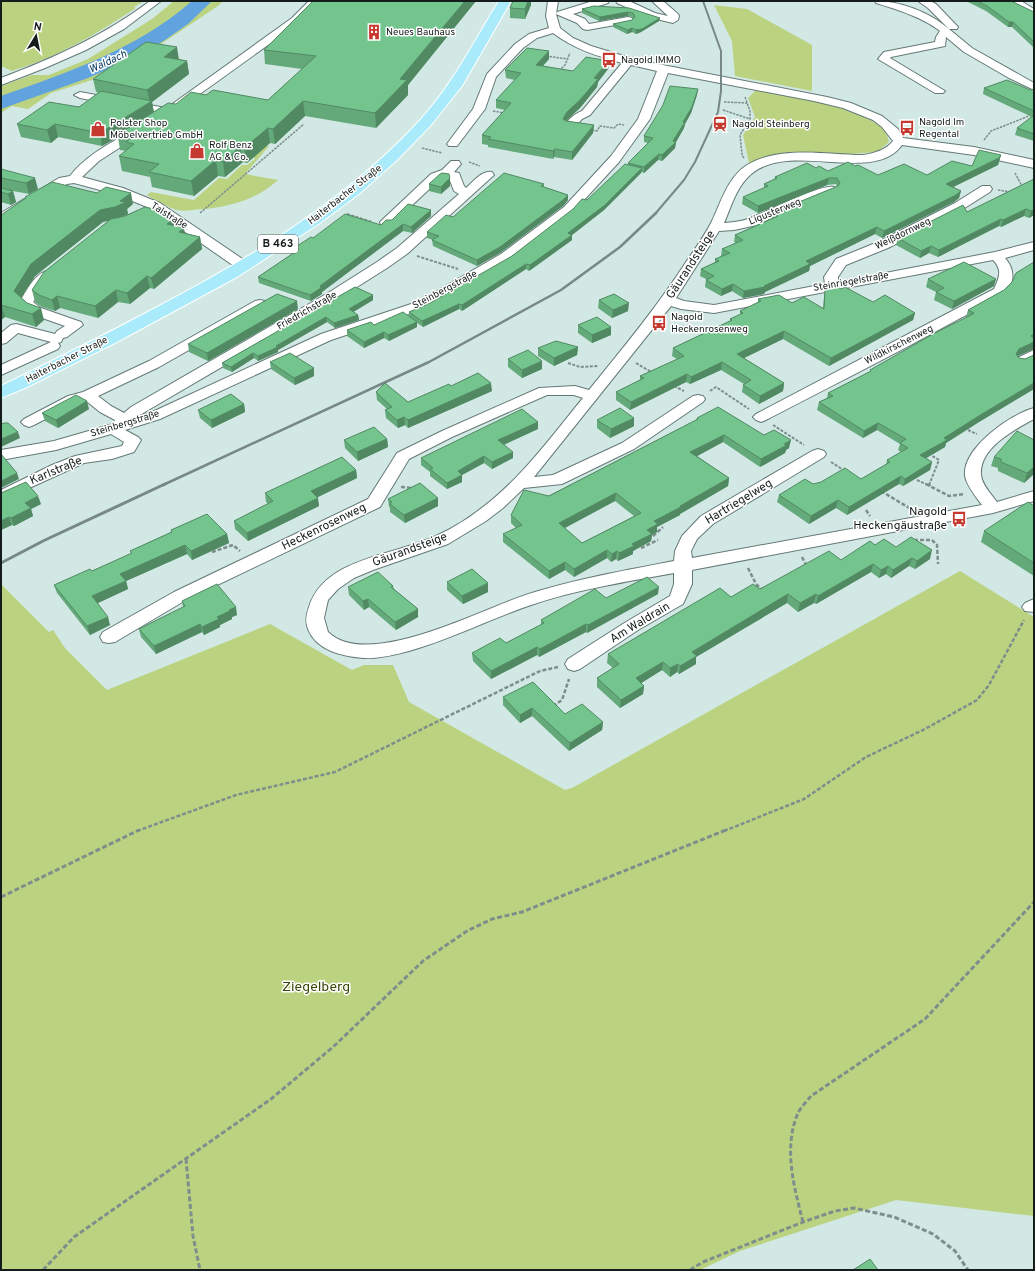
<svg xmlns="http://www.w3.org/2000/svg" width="1035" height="1271" font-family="Overpass,sans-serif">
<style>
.green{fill:#bbd381}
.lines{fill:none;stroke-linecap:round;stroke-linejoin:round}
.river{fill:#61a3de;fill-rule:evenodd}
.minor-casing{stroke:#647976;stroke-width:2}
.major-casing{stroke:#fff;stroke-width:2}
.path-far3{stroke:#7d8e8b;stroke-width:1.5;stroke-dasharray:2.5 1;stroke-linecap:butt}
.path-far2{stroke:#7d8e8b;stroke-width:2;stroke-dasharray:3 1.5;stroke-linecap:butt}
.path-far1{stroke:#7d8e8b;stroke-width:2.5;stroke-dasharray:4 2;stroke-linecap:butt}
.path{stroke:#7d8e8b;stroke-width:3;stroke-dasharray:5 2.5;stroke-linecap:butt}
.minor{fill:#fff;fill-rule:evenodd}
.major{fill:#a9ebfb;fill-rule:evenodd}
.rail-far2{stroke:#788885;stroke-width:2}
.rail-far1{stroke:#788885;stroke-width:2.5}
.rail{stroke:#788885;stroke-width:3}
.wall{fill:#64a97a;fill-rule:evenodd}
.shaded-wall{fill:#518963}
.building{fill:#74c48e;stroke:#518963;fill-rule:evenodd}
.labels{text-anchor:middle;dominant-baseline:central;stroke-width:3;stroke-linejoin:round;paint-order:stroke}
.far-poi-label{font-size:10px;fill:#141d1b;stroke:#fff;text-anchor:start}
.far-street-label{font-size:10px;fill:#141d1b;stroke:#fff}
.far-water-label{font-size:11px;font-style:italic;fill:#04385e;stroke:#fff}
.shield{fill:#fff;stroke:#5a615f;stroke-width:1}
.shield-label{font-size:11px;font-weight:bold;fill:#141d1b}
.street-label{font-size:12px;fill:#141d1b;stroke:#fff}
.poi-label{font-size:12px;fill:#141d1b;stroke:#fff;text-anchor:end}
.near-park-label{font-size:14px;fill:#394708;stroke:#fff}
</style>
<rect width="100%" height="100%" fill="#d1e8e4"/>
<path class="green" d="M 1,1 L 144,1 L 134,7 L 136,8 C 97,34 57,57 12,71 L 1,66 Z
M 174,1 L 223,1 L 218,6 L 152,50 L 136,56 L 92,80 L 51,93 L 28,109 L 12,106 L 1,113 L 1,86 L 32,75 L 49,75 L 88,59 L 152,19 Z
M 714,5 L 747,9 L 812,45 L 812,91 L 735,76 L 732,41 Z
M 757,89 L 826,103 L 859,114 L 883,127 L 887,134 L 889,142 L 877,152 L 835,155 L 803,153 L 777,154 L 749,163 L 743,135 L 755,117 L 748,98 Z
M 265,146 L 269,146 L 245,174 L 278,180 C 257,199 233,206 205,209 C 196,209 186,212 177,210 C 172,209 151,198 147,195 L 151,192 L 194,200 L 219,178 L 227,179 L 242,165 L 247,165 L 255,159 L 253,157 Z
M 960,571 L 1034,617 L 1034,1216 L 896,1200 L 740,1251 L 700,1270 L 1,1270 L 1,584 L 49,632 L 53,630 L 65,648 L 107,690 L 270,624 L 352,670 L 364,665 L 393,665 L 409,702 L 565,790 L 572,788 Z"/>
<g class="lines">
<path class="river" d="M 192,1 L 212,1 L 188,24 L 165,40 L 141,55 L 88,78 L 1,109 L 1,96 C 69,72 137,49 192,1 Z"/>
<defs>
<path id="minor" d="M 150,1 L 161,1 L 124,29 L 86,50 L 45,68 L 1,85 L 1,78 C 54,58 105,35 150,1 Z
M 309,1 L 320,1 L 300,22 L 179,109 L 173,110 L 175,112 L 173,114 L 169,115 L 80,98 L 74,95 L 80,92 L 171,109 L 169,107 L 171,105 L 292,18 Z
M 548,1 L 558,1 L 556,14 L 557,12 L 593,1 L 609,1 L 608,3 L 573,14 L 585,19 L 589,24 L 628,17 L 632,18 L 633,20 L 632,22 L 587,30 L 583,29 L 577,23 L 556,14 L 560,28 L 573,38 L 591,46 L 637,60 L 827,97 L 851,103 L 882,116 L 898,129 L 903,138 L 974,147 L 1034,160 L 1034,168 L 974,155 L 902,145 C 873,186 786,138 748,177 C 736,189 731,207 724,223 C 732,222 740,222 748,219 C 765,213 819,184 834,187 L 836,190 L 834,193 L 786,211 L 757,225 L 734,230 L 719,231 L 676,298 L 684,301 L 714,305 L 825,284 L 824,277 L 836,259 L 878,242 L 955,203 L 982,186 L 990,186 L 992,189 L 990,192 L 963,209 L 888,248 L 846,265 L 838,277 L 838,282 L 995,252 L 1034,242 L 1034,250 L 1005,258 C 1014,268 1016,282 1005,293 C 999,300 966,315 955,321 C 893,355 829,387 766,420 L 761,422 L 756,420 L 753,417 L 756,414 L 994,289 C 999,278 1003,270 993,260 L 714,313 L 681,309 L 671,306 L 534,477 L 553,475 L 622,443 L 693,396 L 698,395 L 703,396 L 705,399 L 703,402 L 634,449 L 562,484 L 524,488 L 503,508 L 486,521 L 448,544 L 373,570 L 354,578 L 338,589 L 328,600 L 324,618 L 328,632 C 369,672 488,605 535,592 C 581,578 627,570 674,561 L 675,551 L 682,536 L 701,516 L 812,451 L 818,449 L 824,451 L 826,454 L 824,457 L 713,524 L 697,539 L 691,551 L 692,558 L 982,505 C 976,497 967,486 965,476 C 962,448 1011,414 1034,408 L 1034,419 C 1014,430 979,448 981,475 C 982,485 991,494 997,502 L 1034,491 L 1034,501 L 993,513 L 692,570 L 692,584 L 683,604 L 638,630 L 580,669 L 574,671 L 568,669 L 565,664 L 568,659 L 626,622 L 670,596 L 674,584 L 674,573 C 626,582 578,589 531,605 C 490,619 451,639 409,651 C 394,655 378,659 363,658 C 342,656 317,651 308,629 C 305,621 306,615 309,607 C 323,562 383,556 421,542 C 440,535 459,525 475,513 C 518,483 550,438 583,398 L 574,395 L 547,395 L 452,437 L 409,459 L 380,507 L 186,600 L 115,642 L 109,643 L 103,642 L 100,637 L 103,632 L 174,592 L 368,499 L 397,453 L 442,431 L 539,388 L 575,386 L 589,390 C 623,348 657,307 686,262 C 695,249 705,235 712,221 C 721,202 728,177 747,165 C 781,145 826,155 863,155 C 875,153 886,150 893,141 L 882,127 L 873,120 L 843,108 L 814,101 L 668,73 L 650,119 L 619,162 L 572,213 L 511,260 L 430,307 L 331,340 L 160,419 L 125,430 L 138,437 L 141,440 L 134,452 L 112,459 L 84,463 L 1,501 L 1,490 L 52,465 L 75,456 L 122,446 L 124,442 L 111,434 L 56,450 L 1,460 L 1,450 L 54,441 L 113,424 L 115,420 L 100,412 L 85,400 L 78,402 L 34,425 L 29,427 L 24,425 L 21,422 L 24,419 L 68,396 L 83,392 L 149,361 L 255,301 L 260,300 L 265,301 L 267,304 L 265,307 L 159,367 L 98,396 L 111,406 L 124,413 L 131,407 L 328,293 L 377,262 L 397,248 L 459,194 L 454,191 L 449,178 L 446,177 L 439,180 L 391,225 L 381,225 L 380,222 L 431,174 L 442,170 L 451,161 L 459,161 L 461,164 L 454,172 L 459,173 L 464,186 L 466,188 C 474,181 482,170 492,172 L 494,175 L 407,254 L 387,268 L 338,299 L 138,416 L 150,413 L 321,334 L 420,301 L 501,254 L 564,207 L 611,156 L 638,119 L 657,71 L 631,65 L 590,115 L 582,119 L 574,128 L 566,128 L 564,126 C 569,119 574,114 582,111 L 622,63 C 597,56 574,49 553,33 L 537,38 L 523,48 L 496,77 L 485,109 L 457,146 L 449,146 L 447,144 L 473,109 L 487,74 L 515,44 L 529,34 L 549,28 L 546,16 Z
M 616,1 L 629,1 L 655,13 L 668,16 L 652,1 L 663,1 L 678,14 L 679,16 L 678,20 L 673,23 L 648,17 L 617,3 Z
M 875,1 C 901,1 929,12 949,29 L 928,8 L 918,1 L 930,1 L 936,4 L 958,27 L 957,29 L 949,29 L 972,48 L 1034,83 L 1034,90 L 1009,78 L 964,52 L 946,37 L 945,46 L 891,57 L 890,58 L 945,91 L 943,93 L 935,93 L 878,59 L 884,52 L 935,42 L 936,37 L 940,31 C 922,17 898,10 876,3 Z
M 1009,1 L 1021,1 L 1034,9 L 1034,16 Z
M 140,127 L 144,128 L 146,130 L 144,132 L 99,161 L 82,177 L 123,188 L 160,203 L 244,260 L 250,262 L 252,265 L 250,268 L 245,269 L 234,266 L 152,209 L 115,194 L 74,183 L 67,184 L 5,221 L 1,222 L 1,213 L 59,178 L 70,176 C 87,154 113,142 136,128 Z
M 47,271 L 52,272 L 54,275 L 46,283 L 33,302 L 41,308 L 81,322 L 83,325 L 67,337 L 63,338 L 61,342 L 58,343 L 60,346 L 58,349 L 1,375 L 1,365 L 51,342 L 18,333 L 6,343 L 1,344 L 1,333 L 11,325 L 16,324 L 55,334 L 57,331 L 65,326 L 31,314 L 19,303 C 26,292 34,274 47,271 Z
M 1034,350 L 1034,360 L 1022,365 L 1017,364 L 1015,361 L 1017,358 Z
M 1034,599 L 1034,612 L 1025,611 L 1022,607 L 1025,603 Z"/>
<path id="major" d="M 499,1 L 511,1 L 462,86 L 431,125 L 397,160 L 360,193 L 320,223 L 237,277 L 115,343 L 25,388 L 1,398 L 1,386 C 54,360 107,334 159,306 C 254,256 348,199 421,119 C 453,84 474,41 499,1 Z"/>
</defs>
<use href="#minor" class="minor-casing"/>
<use href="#major" class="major-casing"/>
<path class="path-far3" d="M 546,56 L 568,59
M 559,71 L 565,65 L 570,53
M 724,102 L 747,103
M 723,110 L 750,119
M 493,111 L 504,113
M 592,130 L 597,131 L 600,126 L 614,128 L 618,124 L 624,125
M 984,140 L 991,131 L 1034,114
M 422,148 L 442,153
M 744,158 L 742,155 L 740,135 L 750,119 L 750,111 L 745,97
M 469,162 L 480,166
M 1015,173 L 1023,188
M 998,190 L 1011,192
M 200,213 L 304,124"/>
<path class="path-far2" d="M 347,214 L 372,222
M 417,256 L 458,269
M 568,363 L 580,367 L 598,366
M 636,363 L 653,373
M 674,386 L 684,391
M 710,391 L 716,387 L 749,409
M 773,425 L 804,445
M 968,430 L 977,434
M 831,462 L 845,471
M 917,480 L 928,485
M 929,485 L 939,460 L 932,456"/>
<path class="path-far1" d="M 926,484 L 949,496 L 965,494
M 929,486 L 930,484
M 401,487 L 412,488
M 881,491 L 911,509
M 866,510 L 870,516
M 653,536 L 663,527
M 914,540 L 932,540 L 937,545 L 938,564
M 641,548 L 658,540
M 212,552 L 233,545 L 240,551
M 802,557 L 807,567
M 748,568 L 756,584 L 764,591
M 553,706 L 562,700 L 569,679
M 137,831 L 236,795 L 335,772 L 540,671 L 558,667
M 724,831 L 804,799 L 866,757 L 925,729 L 977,700 L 989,685 L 1024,620"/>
<path class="path" d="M 1,897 L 139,830
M 186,1159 L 193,1236 L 200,1270
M 803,1222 C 794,1187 783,1148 798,1113 C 801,1107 807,1101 811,1096 L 925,1019 L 1034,902
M 43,1270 L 74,1237 L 271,1099 L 333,1047 L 423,961 L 467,931 L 492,919 L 522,912 L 726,830
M 690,1270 L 703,1262 L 803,1222 L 835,1211 L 854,1208 L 894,1217 L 933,1234 L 955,1251 L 968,1270"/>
<use href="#minor" class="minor"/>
<use href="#major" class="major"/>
<path class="rail-far2" d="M 655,214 L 684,180 L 695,162 L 718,112 L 721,91 L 721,51 L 703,1"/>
<path class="rail-far1" d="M 163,485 L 429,362 L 561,290 L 620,247 L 656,213"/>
<path class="rail" d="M 1,563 L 43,541 L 165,484"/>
</g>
<path class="wall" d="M 313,1 L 476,1 L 408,85 L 408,95 L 376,128 L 305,116 L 275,144 L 270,143 L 247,163 L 243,162 L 225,177 L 218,176 L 194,196 L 152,187 L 150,177 L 122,171 L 119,156 L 126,151 L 120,150 L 118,137 L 102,146 L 58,137 L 51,143 L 21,137 L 17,124 L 79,107 L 99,93 L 96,92 L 93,79 L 179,59 L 187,61 L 189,74 L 152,102 L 154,112 L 176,104 L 206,95 L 268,100 L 302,69 L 265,64 L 264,50 Z
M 513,1 L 531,1 L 531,5 L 525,19 L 510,18 L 510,8 Z
M 966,1 L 1011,1 L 1034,12 L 1034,47 L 1033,47 L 1012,27 L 1008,27 L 986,11 Z
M 594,6 L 660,18 L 659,21 L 641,32 L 636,34 L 632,32 L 627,34 L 613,27 L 613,24 L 632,20 L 633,19 L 632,17 L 628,16 L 599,21 L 582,13 L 582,9 Z
M 549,59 L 543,66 L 573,71 L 609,61 L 608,69 L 598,82 L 597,87 L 580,108 L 566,121 L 594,125 L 593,133 L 572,160 L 554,157 L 553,159 L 488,147 L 488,145 L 482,144 L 482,135 L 505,110 L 496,108 L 496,100 L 515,80 L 506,78 L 505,70 Z
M 984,88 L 1030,90 L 1034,89 L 1034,141 L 1015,135 L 1017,128 L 1032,117 L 983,94 Z
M 697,95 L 691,113 L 685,124 L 684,128 L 676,142 L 675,148 L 662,161 L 658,160 L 644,173 L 641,172 L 641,173 L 604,210 L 572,235 L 572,240 L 529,271 L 526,269 L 462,311 L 459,309 L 423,327 L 417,323 L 417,327 L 389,341 L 384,338 L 364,348 L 347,336 L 347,330 L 374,325 L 409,316 L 409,312 L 430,303 L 512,256 L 587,200 L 628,165 L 628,163 L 648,143 L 644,142 L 644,136 Z
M 1001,155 L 998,165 L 953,187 L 961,191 L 959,198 L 954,202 L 882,238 L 875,234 L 810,266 L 809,271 L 765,292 L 764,294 L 743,298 L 732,291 L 721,296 L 705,287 L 706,279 L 700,276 L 701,269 L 715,262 L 715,259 L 722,256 L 721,256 L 722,249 L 736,243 L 734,242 L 735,235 L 771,219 L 772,213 L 837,187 L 836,184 L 827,185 L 758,213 L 742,204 L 743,197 L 764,188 L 764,184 L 774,180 L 775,177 L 816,168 L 828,171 L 855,166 L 878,175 L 927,175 L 972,166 Z
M 1,169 L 38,189 L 29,194 L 13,191 L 16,202 L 11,205 L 1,202 Z
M 450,178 L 450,186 L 441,194 L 429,191 L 429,184 Z
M 1034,179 L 1034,215 L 1029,218 L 1024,216 L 1001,227 L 999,226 L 938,257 L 929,253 L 920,258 L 896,245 L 898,238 L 967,212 Z
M 544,184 L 544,187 L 568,195 L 568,200 L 563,206 L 500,253 L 477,266 L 433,246 L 432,240 L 433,240 L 427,238 L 427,232 L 453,217 Z
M 25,197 L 133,204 L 127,209 L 128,214 L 122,217 L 162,214 L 167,218 L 174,226 L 185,233 L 200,237 L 202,249 L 154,289 L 150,288 L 130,304 L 118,302 L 98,318 L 60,308 L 55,311 L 42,307 L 35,302 L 32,290 L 109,220 L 103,222 L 35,276 L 21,298 L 44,320 L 36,327 L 5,317 L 1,320 L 1,215 L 25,198 Z
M 431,216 L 412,233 L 403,231 L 322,292 L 322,294 L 311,301 L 259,283 L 258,277 L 295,252 L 294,248 L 313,238 Z
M 1034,262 L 1034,349 L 1017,356 L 1019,358 L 1025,359 L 1034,355 L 1034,389 L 979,422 L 946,443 L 945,447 L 926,458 L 932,462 L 930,470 L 903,486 L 899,484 L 847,515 L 836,508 L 809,524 L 777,502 L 779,495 L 813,484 L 861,479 L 886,465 L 887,460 L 901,452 L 898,450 L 900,444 L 877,430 L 863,438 L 817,410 L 819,402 L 827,398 L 828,393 L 870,372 L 870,370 L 967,317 L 966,317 L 968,310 L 1004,290 Z
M 928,279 L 994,286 L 952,309 L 934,300 L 936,292 L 926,287 Z
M 355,287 L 373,300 L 353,312 L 358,315 L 359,320 L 335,328 L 327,322 L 278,350 L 278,352 L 258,361 L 254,358 L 232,372 L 223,368 L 222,363 Z
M 841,289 L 873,302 L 915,313 L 913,320 L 829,366 L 783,339 L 744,358 L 784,383 L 783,391 L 759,404 L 742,392 L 743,385 L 744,384 L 721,370 L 690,384 L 686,382 L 630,410 L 616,400 L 616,392 L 640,380 L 640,376 L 677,359 L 672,356 L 673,348 L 730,321 L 730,319 L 740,315 L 740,311 L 758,302 L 758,299 L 792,303 L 823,308 L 824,297 L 825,290 Z
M 599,300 L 628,311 L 612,318 L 598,308 Z
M 298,309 L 208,361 L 189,352 L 188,344 Z
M 578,325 L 611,327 L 611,335 L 592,343 L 578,333 Z
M 578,347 L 577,355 L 554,366 L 538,356 L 538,348 Z
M 508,359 L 542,369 L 522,378 L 508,367 Z
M 270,362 L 314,376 L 295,385 L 271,369 Z
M 451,386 L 492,391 L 408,428 L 405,425 L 398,428 L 386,418 L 385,410 L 387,409 L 377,400 L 376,392 L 408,402 Z
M 244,404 L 245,412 L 212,428 L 200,418 L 198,410 Z
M 89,409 L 58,428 L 45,421 L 42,413 Z
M 697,418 L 764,435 L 789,448 L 786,450 L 785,453 L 760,467 L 723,442 L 697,456 L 729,478 L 728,486 L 680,514 L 680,515 L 657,527 L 657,532 L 652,535 L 651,541 L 633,551 L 633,554 L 618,561 L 616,559 L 611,562 L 607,558 L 574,577 L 565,570 L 549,579 L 503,542 L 503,534 L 516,528 L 511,523 L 511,515 L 696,420 ZM 615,501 L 634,516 L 582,543 L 565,528 Z
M 597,420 L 634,426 L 610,438 L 597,428 Z
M 538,429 L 504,445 L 513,458 L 492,469 L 484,463 L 462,475 L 462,482 L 447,489 L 430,476 L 430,472 L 421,465 L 421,458 Z
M 387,439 L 388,447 L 358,461 L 345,448 L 344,440 Z
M 1034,440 L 1034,474 L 1024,483 L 998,471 L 998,468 L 991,466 L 994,457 Z
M 356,470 L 357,478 L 317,497 L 319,506 L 248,541 L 235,529 L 234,521 L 269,504 L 266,502 L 265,493 Z
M 1,493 L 41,504 L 31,509 L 33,516 L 14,526 L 12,525 L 1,530 Z
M 438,498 L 438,506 L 405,523 L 390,512 L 390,508 L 389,507 L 388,499 Z
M 1034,506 L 1034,576 L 981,542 L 984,531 Z
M 171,530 L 227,534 L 229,543 L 192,560 L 187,554 L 126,581 L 128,589 L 97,603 L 110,625 L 90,635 L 57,593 L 54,585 L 92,571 L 131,554 L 130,551 L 171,532 Z
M 875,545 L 896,547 L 930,559 L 915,569 L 909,566 L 891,578 L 886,574 L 879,578 L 871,572 L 816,604 L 814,603 L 798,612 L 787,603 L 696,657 L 696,664 L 679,674 L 677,672 L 670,677 L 662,670 L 641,683 L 644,686 L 643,694 L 620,708 L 597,687 L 597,678 L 613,668 L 607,663 L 608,654 L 731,597 L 760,589 L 841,560 Z
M 447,582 L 488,592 L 463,604 L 447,590 Z
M 393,586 L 394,589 L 418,609 L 418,617 L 396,630 L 369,607 L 364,610 L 349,595 L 348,587 Z
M 658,594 L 587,633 L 586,632 L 539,657 L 537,655 L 491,679 L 473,661 L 472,653 L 506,643 L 541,625 L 541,620 L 606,598 Z
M 182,601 L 237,615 L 232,617 L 232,619 L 220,625 L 220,627 L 204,635 L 202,632 L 156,654 L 141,637 L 139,629 L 183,607 Z
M 503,697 L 565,714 L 603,722 L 602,730 L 569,751 L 532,716 L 520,723 L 503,705 Z"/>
<path class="shaded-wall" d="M 465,1 L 476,1 L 408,85 L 408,95 L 376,128 L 375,113 L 400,79 Z
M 528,1 L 531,1 L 531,5 L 525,19 L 525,9 Z
M 628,12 L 628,16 L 599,21 L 600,17 Z
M 660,18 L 659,21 L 641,32 L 636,34 L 636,30 Z
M 1009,22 L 1013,22 L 1012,27 L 1008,27 Z
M 632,28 L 632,32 L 627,34 L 628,30 Z
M 177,47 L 179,60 L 164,57 Z
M 549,51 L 549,59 L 536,73 L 536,65 Z
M 187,61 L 189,74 L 152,102 L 154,114 L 117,135 L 118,137 L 102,146 L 100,133 L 150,103 L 147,90 Z
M 609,61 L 608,69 L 598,82 L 597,87 L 580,108 L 567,120 L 563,127 L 563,119 L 567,112 Z
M 698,89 L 697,95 L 691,113 L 685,124 L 684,128 L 676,142 L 675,148 L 662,161 L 662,155 L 673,141 L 683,122 Z
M 303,101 L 305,116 L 275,144 L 273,129 Z
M 55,124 L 58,137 L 51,143 L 47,130 Z
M 594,125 L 593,133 L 572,160 L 572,152 Z
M 268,128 L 270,143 L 247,163 L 244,148 Z
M 240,147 L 243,162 L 225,177 L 223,162 Z
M 555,149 L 554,157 L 553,159 L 553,151 Z
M 659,154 L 658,160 L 644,173 L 644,167 Z
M 1001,155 L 998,165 L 945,191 L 946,184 Z
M 216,160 L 218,176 L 194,196 L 191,181 Z
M 642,168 L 641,173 L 604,210 L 572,235 L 572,240 L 529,271 L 530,265 L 568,233 Z
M 35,178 L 38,189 L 29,194 L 26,183 Z
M 450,178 L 450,186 L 441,194 L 441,187 Z
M 829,178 L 827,185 L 758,213 L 758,206 Z
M 13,191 L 16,202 L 11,205 L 8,194 Z
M 961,191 L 959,198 L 954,202 L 882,238 L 884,231 Z
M 131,193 L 133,204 L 127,209 L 128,214 L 118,219 L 103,222 L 35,276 L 18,303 L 14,291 L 31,264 L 100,210 L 120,201 Z
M 568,195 L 568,200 L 563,206 L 500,253 L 477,266 L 477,260 Z
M 1026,209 L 1024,216 L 1001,227 L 1003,220 Z
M 431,210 L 431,216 L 412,233 L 411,227 Z
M 1034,210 L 1034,215 L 1029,218 L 1031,211 Z
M 167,215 L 168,223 L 173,220 L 175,231 L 170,236 L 164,217 Z
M 1001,219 L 999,226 L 938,257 L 939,250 Z
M 403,224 L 403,231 L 322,292 L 322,294 L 311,301 L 310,295 L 320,286 Z
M 877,227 L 875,234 L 810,266 L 809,271 L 765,292 L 764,294 L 743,298 L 744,291 L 764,286 L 806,261 Z
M 184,228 L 186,240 L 179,232 Z
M 200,237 L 202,249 L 154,289 L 151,278 Z
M 931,246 L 929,253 L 920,258 L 921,251 Z
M 526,264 L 526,269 L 462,311 L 462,305 Z
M 147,276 L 150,288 L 130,304 L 127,293 Z
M 996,279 L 994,286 L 952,309 L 954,301 Z
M 733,284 L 732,291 L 721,296 L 722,289 Z
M 116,290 L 118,302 L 98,318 L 95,306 Z
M 373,295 L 373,300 L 350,314 L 349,309 Z
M 57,296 L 60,308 L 55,311 L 52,300 Z
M 297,301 L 298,309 L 208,361 L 207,353 Z
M 629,303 L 628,311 L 612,318 L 613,310 Z
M 459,304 L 459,309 L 423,327 L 422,321 Z
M 1,305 L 5,317 L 1,320 Z
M 41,308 L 44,320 L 36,327 L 32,314 Z
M 915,313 L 913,320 L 829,366 L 831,358 Z
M 358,315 L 359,320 L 335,328 L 334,323 Z
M 326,317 L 327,322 L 278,350 L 278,352 L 258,361 L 258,356 Z
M 417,322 L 417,327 L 389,341 L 388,335 Z
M 611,327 L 611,335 L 592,343 L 592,335 Z
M 784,331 L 783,339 L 736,362 L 737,354 Z
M 384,332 L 384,338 L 364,348 L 364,342 Z
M 1034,342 L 1033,349 L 1016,357 L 1016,354 L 1019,349 Z
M 578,347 L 577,355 L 554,366 L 554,358 Z
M 253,353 L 254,358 L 232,372 L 231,367 Z
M 542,361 L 542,369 L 522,378 L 522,370 Z
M 722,362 L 721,370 L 690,384 L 691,377 Z
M 314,368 L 314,376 L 295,385 L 294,378 Z
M 687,374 L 686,382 L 630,410 L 631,402 Z
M 491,383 L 492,391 L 408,428 L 408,420 Z
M 784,383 L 783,391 L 759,404 L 760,396 Z
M 1034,383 L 1034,389 L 979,422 L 946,443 L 945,447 L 918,463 L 920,455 L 944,438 L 982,414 Z
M 87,401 L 89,409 L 58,428 L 56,420 Z
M 244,404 L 245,412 L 212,428 L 211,420 Z
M 404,417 L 405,425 L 398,428 L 397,420 Z
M 634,418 L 634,426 L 610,438 L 611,429 Z
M 538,422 L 538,429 L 498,447 L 498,440 Z
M 878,423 L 877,430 L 863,438 L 864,431 Z
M 18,432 L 20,438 L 1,447 L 1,439 Z
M 724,435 L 723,442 L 690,460 L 690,452 Z
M 387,439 L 388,447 L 358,461 L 357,452 Z
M 791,440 L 789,448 L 786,450 L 785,453 L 760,467 L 761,459 Z
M 513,452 L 513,458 L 492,469 L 492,462 Z
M 484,456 L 484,463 L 462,475 L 462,482 L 447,489 L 447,483 L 458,471 Z
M 932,462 L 930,470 L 903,486 L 905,479 Z
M 1034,467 L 1034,474 L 1024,483 L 1027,473 Z
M 356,470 L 357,478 L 312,500 L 311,491 Z
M 17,473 L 19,479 L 1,488 L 1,481 Z
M 901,476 L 899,484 L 847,515 L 849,507 Z
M 729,478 L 728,486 L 680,514 L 680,515 L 657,527 L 657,532 L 652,535 L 651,541 L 633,551 L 633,554 L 618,561 L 619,553 L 632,544 L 647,530 L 654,521 Z
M 616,493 L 615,501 L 559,531 L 559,523 Z
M 38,496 L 41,504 L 31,509 L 33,516 L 14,526 L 11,518 L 25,503 Z
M 318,498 L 319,506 L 248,541 L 247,533 Z
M 438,498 L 438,506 L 405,523 L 404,515 Z
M 838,500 L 836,508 L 809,524 L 811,516 Z
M 9,517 L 12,525 L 1,530 L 1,521 Z
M 227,534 L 229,543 L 192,560 L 191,551 Z
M 185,545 L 187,554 L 126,581 L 128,589 L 94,605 L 92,596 L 120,574 Z
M 607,550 L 607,558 L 574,577 L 574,569 Z
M 932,550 L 930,559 L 915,569 L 917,561 Z
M 617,551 L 616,559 L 611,562 L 612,554 Z
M 912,558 L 909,566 L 891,578 L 893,570 Z
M 565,562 L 565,570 L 549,579 L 549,571 Z
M 873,564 L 871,572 L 816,604 L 818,596 Z
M 888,566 L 886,574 L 879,578 L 881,570 Z
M 488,583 L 488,592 L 463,604 L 462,596 Z
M 659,587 L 658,594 L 587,633 L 588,625 Z
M 788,594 L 787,603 L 696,657 L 696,664 L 679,674 L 680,666 L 692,652 Z
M 816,594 L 814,603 L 798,612 L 800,603 Z
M 368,599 L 369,607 L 364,610 L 363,601 Z
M 236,607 L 237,615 L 232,617 L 232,619 L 220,625 L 220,627 L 204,635 L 202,627 L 229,610 Z
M 418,609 L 418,617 L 396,630 L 395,622 Z
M 108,617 L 110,625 L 90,635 L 87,626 Z
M 200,624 L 202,632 L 156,654 L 154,646 Z
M 586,624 L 586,632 L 539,657 L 540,649 Z
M 537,647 L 537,655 L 491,679 L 491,671 Z
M 663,662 L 662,670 L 635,687 L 636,678 Z
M 678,664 L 677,672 L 670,677 L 670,668 Z
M 644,686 L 643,694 L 620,708 L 621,700 Z
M 532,708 L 532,716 L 520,723 L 520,715 Z
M 603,722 L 602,730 L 569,751 L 570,743 Z"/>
<path class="building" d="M 313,1 L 465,1 L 400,79 L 407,80 L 375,113 L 303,101 L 273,129 L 268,128 L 244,148 L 240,147 L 223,162 L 216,160 L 191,181 L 149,172 L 159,164 L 119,156 L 134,144 L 126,142 L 132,137 L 117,135 L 168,103 L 176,104 L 191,92 L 206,95 L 213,90 L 268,100 L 316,56 L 264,50 Z
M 513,1 L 528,1 L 525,9 L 510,8 Z
M 977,1 L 1011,1 L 1034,12 L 1034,42 L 1013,22 L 1009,22 L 987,6 Z
M 594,6 L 629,8 L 660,18 L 642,29 L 636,30 L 632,28 L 628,30 L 613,24 L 632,20 L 635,17 L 633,13 L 628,12 L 600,17 L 582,9 Z
M 146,42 L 177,47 L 164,57 L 187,61 L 147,90 L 93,79 Z
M 527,48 L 549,51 L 536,65 L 573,71 L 586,57 L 609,61 L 594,78 L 598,79 L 580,100 L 567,112 L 563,119 L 566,121 L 594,125 L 572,152 L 555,149 L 553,151 L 488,139 L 491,137 L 482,135 L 511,103 L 496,100 L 521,73 L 505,70 Z
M 1007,80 L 1030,90 L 1034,89 L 1034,111 L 984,88 Z
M 670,86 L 698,89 L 692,107 L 683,122 L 685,122 L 673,141 L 676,142 L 662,155 L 659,154 L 644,167 L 628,163 L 653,138 L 644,136 L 663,105 Z
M 101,91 L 152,101 L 100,133 L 55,124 L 47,130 L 17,124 L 49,102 L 79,107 Z
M 1034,115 L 1034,134 L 1017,128 Z
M 979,150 L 1001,155 L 999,158 L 946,184 L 961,191 L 956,195 L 884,231 L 877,227 L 806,261 L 810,264 L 764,286 L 765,287 L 744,291 L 733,284 L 722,289 L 706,280 L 714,276 L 701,269 L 719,261 L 715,259 L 730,253 L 722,249 L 743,240 L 735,235 L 778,216 L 772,213 L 838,186 L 840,183 L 837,178 L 829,178 L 758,206 L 743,197 L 768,186 L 764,184 L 777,178 L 775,177 L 807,163 L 816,168 L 819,166 L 828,171 L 848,162 L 855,166 L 858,165 L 878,175 L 904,164 L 927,175 L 952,161 L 972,166 Z
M 625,164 L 642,168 L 605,205 L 568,233 L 572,235 L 530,265 L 526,264 L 462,305 L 459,304 L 422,321 L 409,312 L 430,303 L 512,256 L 573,209 L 582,199 L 587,200 Z
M 1,169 L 35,178 L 26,183 L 1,178 Z
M 442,173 L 449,174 L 450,178 L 441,187 L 429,184 L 440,174 Z
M 504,173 L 544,184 L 541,186 L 568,195 L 563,200 L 500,247 L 477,260 L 432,240 L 439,236 L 427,232 L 446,215 L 453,217 Z
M 1034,179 L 1034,210 L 1031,211 L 1026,209 L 1003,220 L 1001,219 L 939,250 L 931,246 L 921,251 L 898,238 L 963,205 L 967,212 Z
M 52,182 L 97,193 L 106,187 L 131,193 L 120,201 L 126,202 L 115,207 L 100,210 L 31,264 L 14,291 L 27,303 L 41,308 L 32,314 L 1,305 L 1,215 L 26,198 L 25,197 Z
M 1,188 L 13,191 L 8,194 L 1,192 Z
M 408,204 L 431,210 L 411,227 L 403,224 L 320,286 L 321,288 L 310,295 L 258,277 L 298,250 L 294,248 L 311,237 L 313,238 L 345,214 L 381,225 L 386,220 L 392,220 Z
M 145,207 L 161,211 L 159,213 L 167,215 L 164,217 L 173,220 L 167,224 L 184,228 L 179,232 L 200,237 L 151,278 L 147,276 L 127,293 L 116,290 L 95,306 L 57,296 L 52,300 L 39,295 L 32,290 L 44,272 L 111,219 L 125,216 Z
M 964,262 L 996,279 L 954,301 L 936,292 L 944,288 L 928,279 Z
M 1034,262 L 1034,334 L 1031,336 L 1034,338 L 1034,342 L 1019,349 L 1016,354 L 1019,358 L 1025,359 L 1034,355 L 1034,383 L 982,414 L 944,438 L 947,440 L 920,455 L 932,462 L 905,479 L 901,476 L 849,507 L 838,500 L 811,516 L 779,495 L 805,479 L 813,484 L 821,482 L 845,468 L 861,479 L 890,462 L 887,460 L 908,448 L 900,443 L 906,439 L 878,423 L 864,431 L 819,402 L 833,396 L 828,393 L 871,371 L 870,370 L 933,334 L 973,314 L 972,314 L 974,313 L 968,310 L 1004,290 L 1012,282 L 1016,273 Z
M 355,287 L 373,295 L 349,309 L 358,315 L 334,323 L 326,317 L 276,346 L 278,347 L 258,356 L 253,353 L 231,367 L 222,363 Z
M 838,287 L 841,289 L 845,287 L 873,302 L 885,295 L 915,313 L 831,358 L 784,331 L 737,354 L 784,383 L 760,396 L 743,385 L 751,380 L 722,362 L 691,377 L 687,374 L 631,402 L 616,392 L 644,378 L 640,376 L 684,356 L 673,348 L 732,320 L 730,319 L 743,313 L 740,311 L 761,301 L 758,299 L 779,295 L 792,303 L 804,297 L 824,309 L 825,290 Z
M 277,294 L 297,301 L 207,353 L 188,344 Z
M 614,294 L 629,303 L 613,310 L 599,300 Z
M 403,312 L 417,322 L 388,335 L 384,332 L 364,342 L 347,330 L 371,322 L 374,325 Z
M 597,317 L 611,327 L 592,335 L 578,325 Z
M 556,341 L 578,347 L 554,358 L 538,348 Z
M 528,350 L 542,361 L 522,370 L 508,359 Z
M 290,353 L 314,368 L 294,378 L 270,362 Z
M 478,373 L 491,383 L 408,420 L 404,417 L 397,420 L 385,410 L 392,407 L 376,392 L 385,383 L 408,402 L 449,384 L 451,386 Z
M 231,394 L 244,404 L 211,420 L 198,410 Z
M 76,395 L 87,401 L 56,420 L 42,413 Z
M 718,407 L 764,435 L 774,430 L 791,440 L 784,444 L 787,445 L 761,459 L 724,435 L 690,452 L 729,478 L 680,506 L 681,507 L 654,521 L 658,524 L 647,530 L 652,534 L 632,544 L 634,546 L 619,553 L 617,551 L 612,554 L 607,550 L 574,569 L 565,562 L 549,571 L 503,534 L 522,525 L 511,515 L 524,490 L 549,496 L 698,419 L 697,418 ZM 616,493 L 641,513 L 582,543 L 559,523 Z
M 620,408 L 634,418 L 611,429 L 597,420 Z
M 522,409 L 538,422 L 498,440 L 513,452 L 492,462 L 484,456 L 458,471 L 462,475 L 447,483 L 430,469 L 433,468 L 421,458 Z
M 4,423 L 8,423 L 18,432 L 1,439 L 1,424 Z
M 374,427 L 387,439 L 357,452 L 344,440 Z
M 1017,431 L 1034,440 L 1034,467 L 1027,473 L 1001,462 L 1001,459 L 994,457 Z
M 1,454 L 17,473 L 1,481 Z
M 342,457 L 356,470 L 311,491 L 318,498 L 247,533 L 234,521 L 273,501 L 265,493 Z
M 26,482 L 38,496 L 25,503 L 31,508 L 11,518 L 9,517 L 1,521 L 1,499 L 2,499 L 1,498 L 1,493 Z
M 420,483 L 438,498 L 404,515 L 390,504 L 392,502 L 388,499 Z
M 1028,502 L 1034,506 L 1034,563 L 984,531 Z
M 207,514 L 227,534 L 191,551 L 185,545 L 120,574 L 126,581 L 92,596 L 108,617 L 87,626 L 54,585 L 90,569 L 92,571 L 132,553 L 130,551 L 172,532 L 171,530 Z
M 911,537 L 932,550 L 917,561 L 912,558 L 893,570 L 888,566 L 881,570 L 873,564 L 818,596 L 816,594 L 800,603 L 788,594 L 692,652 L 697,656 L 680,666 L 678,664 L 670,668 L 663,662 L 636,678 L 644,686 L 621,700 L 597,678 L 619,664 L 608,654 L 720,588 L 731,597 L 753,584 L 760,589 L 829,551 L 841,560 L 870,541 L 875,545 L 884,539 L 896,547 Z
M 472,569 L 488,583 L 462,596 L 447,582 Z
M 378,572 L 393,586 L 391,587 L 418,609 L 395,622 L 368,599 L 363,601 L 348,587 Z
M 647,577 L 659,587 L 588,625 L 586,624 L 540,649 L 537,647 L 491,671 L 472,653 L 500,638 L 506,643 L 544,623 L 541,620 L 595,589 L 606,598 Z
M 217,584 L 236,607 L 229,610 L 230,611 L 217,617 L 219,619 L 202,627 L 200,624 L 154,646 L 139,629 L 185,606 L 182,601 Z
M 533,682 L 565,714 L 582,704 L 603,722 L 570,743 L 532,708 L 520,715 L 503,697 Z
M 870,1259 L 878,1270 L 853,1270 Z"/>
<defs>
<symbol id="building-bare" viewBox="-9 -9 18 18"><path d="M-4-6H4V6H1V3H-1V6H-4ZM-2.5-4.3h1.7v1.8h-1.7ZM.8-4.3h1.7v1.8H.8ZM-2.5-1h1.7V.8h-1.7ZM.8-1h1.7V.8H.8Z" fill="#c6392f" stroke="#fff" stroke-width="2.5" paint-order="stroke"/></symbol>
<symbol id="bus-bare" viewBox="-9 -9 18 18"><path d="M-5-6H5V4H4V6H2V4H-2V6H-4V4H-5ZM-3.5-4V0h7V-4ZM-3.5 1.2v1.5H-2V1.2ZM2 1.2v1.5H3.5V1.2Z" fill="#c6392f" stroke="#fff" stroke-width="2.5" paint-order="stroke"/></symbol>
<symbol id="station-bare" viewBox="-9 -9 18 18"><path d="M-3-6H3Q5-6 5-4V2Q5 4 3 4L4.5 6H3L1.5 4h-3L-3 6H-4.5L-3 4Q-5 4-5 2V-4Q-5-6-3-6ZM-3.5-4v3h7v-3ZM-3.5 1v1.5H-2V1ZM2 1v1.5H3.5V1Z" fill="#c6392f" stroke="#fff" stroke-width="2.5" paint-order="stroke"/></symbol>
<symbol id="shop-bare" viewBox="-9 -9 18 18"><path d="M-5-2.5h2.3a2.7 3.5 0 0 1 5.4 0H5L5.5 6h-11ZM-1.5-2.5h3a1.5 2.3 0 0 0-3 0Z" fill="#c6392f" stroke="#fff" stroke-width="2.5" paint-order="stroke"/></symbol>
</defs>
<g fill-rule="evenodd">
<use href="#building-bare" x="363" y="21" width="22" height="22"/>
<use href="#bus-bare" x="598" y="49" width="22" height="22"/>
<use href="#station-bare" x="709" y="113" width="22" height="22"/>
<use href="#bus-bare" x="896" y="117" width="22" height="22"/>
<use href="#shop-bare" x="87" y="118" width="22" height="22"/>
<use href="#shop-bare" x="186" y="140" width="22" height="22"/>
<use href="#bus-bare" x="648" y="312" width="22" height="22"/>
<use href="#bus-bare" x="948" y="508" width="22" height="22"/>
</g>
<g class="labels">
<g class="far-poi-label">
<text x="386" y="32">Neues Bauhaus</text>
<text x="621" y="60">Nagold IMMO</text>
<text x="919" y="122">Nagold Im<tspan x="919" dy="12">Regental</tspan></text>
<text x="110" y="123">Polster Shop<tspan x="110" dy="12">Möbelvertrieb GmbH</tspan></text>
<text x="732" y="124">Nagold Steinberg</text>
<text x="209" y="145">Rolf Benz<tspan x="209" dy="12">AG &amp; Co.</tspan></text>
<text x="671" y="317">Nagold<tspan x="671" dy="12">Heckenrosenweg</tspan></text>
</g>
<g class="far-street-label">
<text transform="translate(345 195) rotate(-38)">Haiterbacher Straße</text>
<text transform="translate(775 212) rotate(-22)">Ligusterweg</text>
<text transform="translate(169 216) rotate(32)">Talstraße</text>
<text transform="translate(903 234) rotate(-26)">Weißdornweg</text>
<text transform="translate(851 282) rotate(-10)">Steinriegelstraße</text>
<text transform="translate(445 290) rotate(-28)">Steinbergstraße</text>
<text transform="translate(307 311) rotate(-30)">Friedrichstraße</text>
<text transform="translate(899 345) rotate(-27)">Wildkirschenweg</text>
<text transform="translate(67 360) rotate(-27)">Haiterbacher Straße</text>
<text transform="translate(125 424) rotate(-17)">Steinbergstraße</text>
</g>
<g class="far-water-label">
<text transform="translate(108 62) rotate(-25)">Waldach</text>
</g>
<rect class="shield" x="258" y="235" width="40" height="18" rx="3"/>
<g class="shield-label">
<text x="278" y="244">B 463</text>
</g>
<g class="street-label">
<text transform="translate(691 265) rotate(-57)">Gäurandsteige</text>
<text transform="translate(56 471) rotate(-23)">Karlstraße</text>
<text transform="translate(739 502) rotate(-31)">Hartriegelweg</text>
<text transform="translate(324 527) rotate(-26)">Heckenrosenweg</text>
<text transform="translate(410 550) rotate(-20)">Gäurandsteige</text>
<text transform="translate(640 623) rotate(-31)">Am Waldrain</text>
</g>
<g class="poi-label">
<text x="947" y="512">Nagold<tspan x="947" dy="14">Heckengäustraße</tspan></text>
</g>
<g class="near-park-label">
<text x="316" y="987">Ziegelberg</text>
</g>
</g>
<rect width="1035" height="1271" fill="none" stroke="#141d1b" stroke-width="4"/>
<g transform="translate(36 36) rotate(10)" stroke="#ffffff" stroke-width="3" paint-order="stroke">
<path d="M0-3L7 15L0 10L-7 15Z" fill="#141d1b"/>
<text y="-6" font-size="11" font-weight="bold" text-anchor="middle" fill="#141d1b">N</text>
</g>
</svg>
